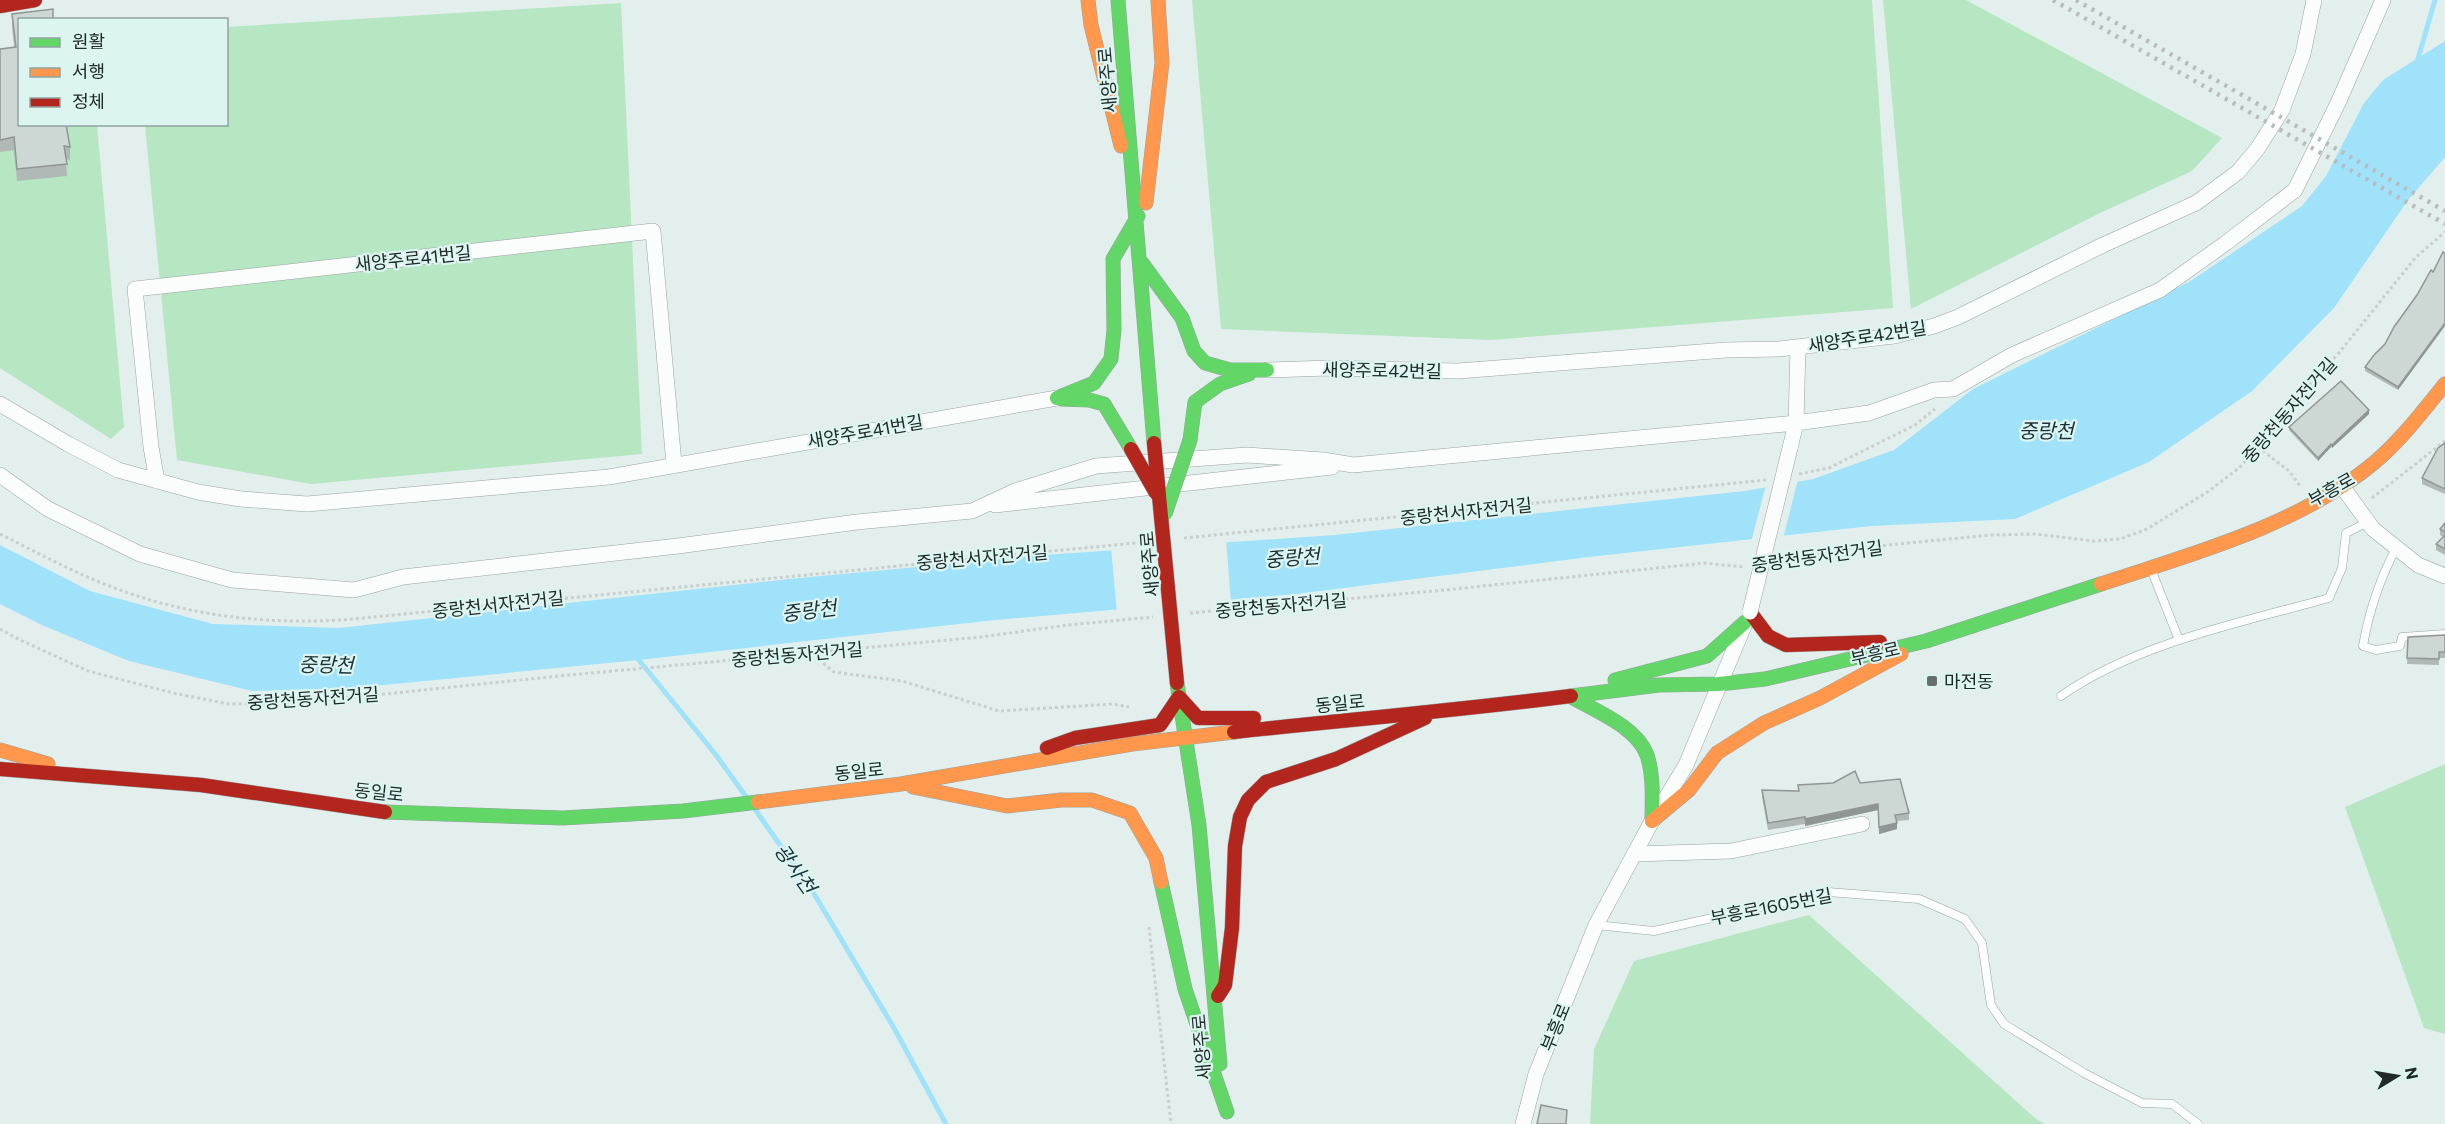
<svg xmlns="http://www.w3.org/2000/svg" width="2445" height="1124" font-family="Commissioner,'Noto Sans KR',sans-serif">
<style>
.green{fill:#b6e6c2}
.water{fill:#9fe2fa}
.pier{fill:#e2efed}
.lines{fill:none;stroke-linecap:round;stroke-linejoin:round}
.stream{stroke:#9fe2fa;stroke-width:5}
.lane-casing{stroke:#99a3a2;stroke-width:9}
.street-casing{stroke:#99a3a2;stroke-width:16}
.fast-casing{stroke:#99a3a2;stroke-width:15}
.slow-casing{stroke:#99a3a2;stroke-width:15}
.jam-casing{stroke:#99a3a2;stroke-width:15}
.path{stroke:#cacfce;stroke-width:3;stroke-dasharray:3 3;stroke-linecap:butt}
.lane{stroke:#fbfdfc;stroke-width:8}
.street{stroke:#fbfdfc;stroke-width:15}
.fast{stroke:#63d668;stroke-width:14}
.slow{stroke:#ff974d;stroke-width:14}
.jam{stroke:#b3261e;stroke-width:14}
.rail{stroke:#b8bcbc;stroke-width:4.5;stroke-dasharray:3 6;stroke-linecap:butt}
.street-bridge-casing{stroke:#99a3a2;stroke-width:16;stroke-linecap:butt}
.fast-bridge-casing{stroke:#99a3a2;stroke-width:15;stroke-linecap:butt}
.jam-bridge-casing{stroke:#99a3a2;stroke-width:15;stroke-linecap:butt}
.street-bridge{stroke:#fbfdfc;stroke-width:15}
.fast-bridge{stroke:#63d668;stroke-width:14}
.jam-bridge{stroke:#b3261e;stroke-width:14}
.wall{fill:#b0b9b6}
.shaded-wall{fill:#909694}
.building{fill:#cdd7d4;stroke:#909694;stroke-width:1.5}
.poi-dot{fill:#656f6e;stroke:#dcf5f1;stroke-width:2}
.labels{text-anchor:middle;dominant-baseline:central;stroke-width:4.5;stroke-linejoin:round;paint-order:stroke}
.street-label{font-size:18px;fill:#212a29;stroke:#dcf5f1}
.poi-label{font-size:18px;fill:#212a29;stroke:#dcf5f1;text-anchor:start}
.water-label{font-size:20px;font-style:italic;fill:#1b3038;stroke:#dcf5f1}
</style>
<rect width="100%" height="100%" fill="#e2efed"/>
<path class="green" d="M 1192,0 L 1872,0 L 1893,308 L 1491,340 L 1221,329 Z
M 1883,0 L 1966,0 L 2222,138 L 2192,171 L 2100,213 L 1911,309 Z
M 621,3 L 642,454 L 311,484 L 177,460 L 145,125 L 226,124 L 227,27 Z
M 0,55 L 20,124 L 97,125 L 124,427 L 111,439 L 0,368 Z
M 2445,764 L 2445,1034 L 2424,1028 L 2345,807 Z
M 1809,915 L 2036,1119 L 2045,1124 L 1590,1124 L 1594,1049 L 1634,961 Z"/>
<path class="water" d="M 2445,41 L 2445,157 L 2408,200 L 2334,308 L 2252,391 L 2149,462 L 2015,519 L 1871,526 L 1589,557 L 1296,594 L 995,620 L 629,661 L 353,688 L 252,691 L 129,661 L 44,626 L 0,604 L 0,545 L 90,591 L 213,624 L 339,628 L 789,579 L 1044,555 L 1334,535 L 1745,491 L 1813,479 L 1894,450 L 1973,389 L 2189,282 L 2302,206 L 2326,176 L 2364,103 L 2383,80 Z"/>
<path class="pier" d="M 1798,479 L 1783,539 L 1751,542 L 1766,485 Z
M 1226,539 L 1231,603 L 1117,613 L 1111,547 Z"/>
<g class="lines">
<path class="stream" d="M 2417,62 L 2435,0
M 634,654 L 716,755 L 747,798
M 754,808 L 813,892 L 894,1028 L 946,1124"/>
<defs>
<path id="lane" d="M 2396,548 C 2380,579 2369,610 2363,646 L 2376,650 L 2400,646 L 2402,637 L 2445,634
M 2151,569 L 2179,640
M 2061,696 C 2134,644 2243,622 2329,598 L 2342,568 L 2346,533 L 2368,522
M 1596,925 L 1654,931 L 1828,892 L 1919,899 L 1965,919 L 1982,943 L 1991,1005 L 2004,1024 L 2084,1073 L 2142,1103 L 2172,1104 L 2198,1124"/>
<path id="street" d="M 1267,370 L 1329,368 L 1458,371 L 1726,350 L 1779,349 L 1894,336 L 1934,326 L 1958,317 L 2103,245 L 2196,203 L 2238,172 L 2258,148 L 2282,110 L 2303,54 L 2314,0
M 0,404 L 68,444 L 118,470 L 198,492 L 241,499 L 307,504 L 609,477 L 1057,398
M 1790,448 L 1796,423 L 1798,347
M 0,475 L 48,509 L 140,554 L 232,580 L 354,590 L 403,577 L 678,546 L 857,522 L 972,511 L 1015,491 L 1096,466 L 1247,455 L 1323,460 L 1353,465 L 1796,423 L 1869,413 L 1934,390 L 1953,389 L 2012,355 L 2160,290 L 2226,243 L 2295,190 L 2338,103 L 2383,0
M 157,481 L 151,447 L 135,289 L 653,231 L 674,464
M 2341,485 L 2373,529 L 2418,565 L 2445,576
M 995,505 L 1332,467
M 1634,854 L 1731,851 L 1862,824
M 1523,1124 L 1536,1074 L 1596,925 L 1652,821 L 1686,765 L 1744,626"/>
<path id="fast" d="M 1118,0 L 1154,443
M 1142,263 L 1182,318 L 1194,351 L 1205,363 L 1230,370 L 1267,370
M 1057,398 L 1094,383 L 1111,359 L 1114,330 L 1113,259 L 1138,216
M 1061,399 L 1089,400 L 1104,404 L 1131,449
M 1190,440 L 1195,402 L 1220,384 L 1249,374
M 1615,680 L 1707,656 L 1745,622
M 1177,683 L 1199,825 L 1220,1064
M 1570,696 C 1595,711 1636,726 1647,755 C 1654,776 1652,800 1652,821
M 1571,696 L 1659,685 L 1719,684 L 1765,679 L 1926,641 L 2101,584
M 385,812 L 563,818 L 683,811 L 758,802
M 1161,882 L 1185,989 L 1227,1112"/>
<path id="slow" d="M 1088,0 L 1091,25 L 1121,146
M 1146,203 L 1162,63 L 1158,0
M 2101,584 C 2192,554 2300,525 2375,462 C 2402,439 2423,411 2445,384
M 0,750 L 48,764
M 913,787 L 1007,806 L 1061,800 L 1092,800 L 1130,813 L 1156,858 L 1161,882
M 758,802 L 901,784 L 1132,744 L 1234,732
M 1652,821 L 1689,790 L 1717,753 L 1764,723 L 1820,698 L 1901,654"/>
<path id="jam" d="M 0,6 L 35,0
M 1750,612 L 1768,636 L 1786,645 L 1880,642
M 1234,732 C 1347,720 1459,710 1571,696
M 1047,748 L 1075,738 L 1160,725 L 1179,697 L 1198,718 L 1254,718
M 0,769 L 201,785 L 385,812
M 1218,996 L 1225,985 L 1232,928 L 1235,846 L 1240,817 L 1248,800 L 1266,782 L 1336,759 L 1425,718"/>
</defs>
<use href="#lane" class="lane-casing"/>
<use href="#street" class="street-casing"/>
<use href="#fast" class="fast-casing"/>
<use href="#slow" class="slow-casing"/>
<use href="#jam" class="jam-casing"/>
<path class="path" d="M 2258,447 L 2289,471 L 2301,487
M 1799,474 L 1829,468 L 1915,425 L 1935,409
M 2372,498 L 2445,441
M 0,534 C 34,551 67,569 102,583 C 182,616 268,626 353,619 L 1145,542
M 1184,538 L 1766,480
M 1777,564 L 1827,551 L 1990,535 L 2035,534 L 2094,541 L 2120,539 L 2147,529 L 2209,491 L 2240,467 L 2258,447 L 2288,408 L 2338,354 L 2416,257 L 2445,232
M 1190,613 L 1445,590 L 1705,563 L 1744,567
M 0,629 L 20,640 L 88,671 L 173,693 L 229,704 L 298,703 L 559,676 L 981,637 L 1068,625 L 1153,617
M 817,653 L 825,665 L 834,672 L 902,681 L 999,711 L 1113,704 L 1129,707
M 1149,927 L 1171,1124"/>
<use href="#lane" class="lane"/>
<use href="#street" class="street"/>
<use href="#fast" class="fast"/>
<use href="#slow" class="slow"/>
<use href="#jam" class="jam"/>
<path class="rail" d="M 2053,0 L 2445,224
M 2076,0 L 2445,211"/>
<defs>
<path id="street-bridge" d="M 1750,612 L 1790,448"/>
<path id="fast-bridge" d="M 1165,514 L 1190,440"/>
<path id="jam-bridge" d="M 1154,443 L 1177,683
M 1131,449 L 1156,493"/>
</defs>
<use href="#street-bridge" class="street-bridge-casing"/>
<use href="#fast-bridge" class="fast-bridge-casing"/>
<use href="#jam-bridge" class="jam-bridge-casing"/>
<use href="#street-bridge" class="street-bridge"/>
<use href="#fast-bridge" class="fast-bridge"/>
<use href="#jam-bridge" class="jam-bridge"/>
</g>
<path class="wall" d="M 12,14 L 20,20 L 70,147 L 70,160 L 66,159 L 67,176 L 17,181 L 14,150 L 0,152 L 0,49 L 14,47 L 12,26 Z
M 2417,295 L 2398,390 L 2365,371 L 2365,367 L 2385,344 Z
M 2369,414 L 2332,448 L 2331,447 L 2318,461 L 2289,430 L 2289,427 Z
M 2445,443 L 2445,494 L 2422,484 L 2422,478 Z
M 2445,523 L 2445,555 L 2436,550 L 2436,544 L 2443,537 L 2440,535 L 2440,529 Z
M 2445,635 L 2445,658 L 2439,658 L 2439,665 L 2407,664 L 2408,637 Z
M 1860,783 L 1909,813 L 1909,820 L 1897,821 L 1897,829 L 1879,834 L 1878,810 L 1805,826 L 1805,824 L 1768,830 L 1762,797 L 1762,790 L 1798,791 L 1798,785 Z"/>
<path class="shaded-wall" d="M 2445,323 L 2445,326 L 2398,390 L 2398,387 Z
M 2369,410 L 2369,414 L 2332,448 L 2332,445 Z
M 2331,444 L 2331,447 L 2318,461 L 2318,458 Z
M 1878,804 L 1878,810 L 1805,826 L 1805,819 Z
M 1897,823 L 1897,829 L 1879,834 L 1879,827 Z"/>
<path class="building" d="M 53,9 L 53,20 L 20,20 L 20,124 L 66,124 L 70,147 L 64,146 L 67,164 L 17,169 L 14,137 L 0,140 L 0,49 L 16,47 L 12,14 Z
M 2443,252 L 2445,253 L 2445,323 L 2398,387 L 2365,367 L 2374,355 L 2385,344 L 2394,327 L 2417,295 L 2431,270 L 2433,272 Z
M 2341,381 L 2369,410 L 2332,445 L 2331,444 L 2318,458 L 2289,427 Z
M 2445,443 L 2445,489 L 2422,478 L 2438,448 Z
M 2445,523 L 2445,532 L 2440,529 Z
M 2445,535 L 2445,549 L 2436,544 Z
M 2445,635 L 2445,652 L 2439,652 L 2439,659 L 2407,658 L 2408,637 Z
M 1855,771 L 1860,783 L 1900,779 L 1909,813 L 1895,815 L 1897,823 L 1879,827 L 1878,804 L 1805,819 L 1805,817 L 1768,823 L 1762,790 L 1799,791 L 1798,785 L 1833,783 Z
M 1541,1105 L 1567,1110 L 1566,1124 L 1537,1124 Z"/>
<rect class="poi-dot" x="1926" y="675" width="12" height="12" rx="3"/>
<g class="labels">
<g class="street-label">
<text transform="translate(1107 80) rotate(-95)">새양주로</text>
<text transform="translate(413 258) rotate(-6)">새양주로41번길</text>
<text transform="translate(1867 336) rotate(-9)">새양주로42번길</text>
<text transform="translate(1382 370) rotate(1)">새양주로42번길</text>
<text transform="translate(2289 410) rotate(-49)">중랑천동자전거길</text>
<text transform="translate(865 431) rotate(-10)">새양주로41번길</text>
<text transform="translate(2331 489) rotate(-29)">부흥로</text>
<text transform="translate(1466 511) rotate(-6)">중랑천서자전거길</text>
<text transform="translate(1817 556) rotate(-8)">중랑천동자전거길</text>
<text transform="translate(982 557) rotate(-5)">중랑천서자전거길</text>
<text transform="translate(1149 564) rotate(-95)">새양주로</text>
<text transform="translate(498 604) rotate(-6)">중랑천서자전거길</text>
<text transform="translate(1281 605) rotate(-5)">중랑천동자전거길</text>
<text transform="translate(1875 653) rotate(-13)">부흥로</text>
<text transform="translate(797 654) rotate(-5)">중랑천동자전거길</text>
<text transform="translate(313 698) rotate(-4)">중랑천동자전거길</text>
<text transform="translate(1340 703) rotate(-6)">동일로</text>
<text transform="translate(859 771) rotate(-6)">동일로</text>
<text transform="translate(379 792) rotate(6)">동일로</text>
<text transform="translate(1771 906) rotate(-11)">부흥로1605번길</text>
<text transform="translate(1555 1027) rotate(-68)">부흥로</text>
<text transform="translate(1201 1047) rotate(-95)">새양주로</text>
</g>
<g class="poi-label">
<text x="1944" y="681">마전동</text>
</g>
<g class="water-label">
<text x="2046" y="430">중랑천</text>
<text transform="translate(1292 557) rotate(-4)">중랑천</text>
<text transform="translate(809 610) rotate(-7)">중랑천</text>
<text transform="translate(326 664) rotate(1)">중랑천</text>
<text transform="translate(796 868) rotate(55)">광사천</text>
</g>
</g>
<rect x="18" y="18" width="210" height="108" fill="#dcf5f1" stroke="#91a4a1" stroke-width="1.5"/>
<rect x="30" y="38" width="30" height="9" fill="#63d668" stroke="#91a4a1" stroke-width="1.5"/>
<text x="72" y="48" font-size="18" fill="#212a29">원활</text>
<rect x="30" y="68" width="30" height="9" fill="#ff974d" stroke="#91a4a1" stroke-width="1.5"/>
<text x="72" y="78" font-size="18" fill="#212a29">서행</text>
<rect x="30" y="98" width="30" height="9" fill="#b3261e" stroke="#91a4a1" stroke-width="1.5"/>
<text x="72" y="108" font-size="18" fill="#212a29">정체</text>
<g transform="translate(2397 1076) rotate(79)" stroke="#dcf5f1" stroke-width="4.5" paint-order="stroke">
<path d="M0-4.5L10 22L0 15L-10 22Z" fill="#212a29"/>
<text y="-9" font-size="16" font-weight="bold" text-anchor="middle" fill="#212a29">N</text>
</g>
</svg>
